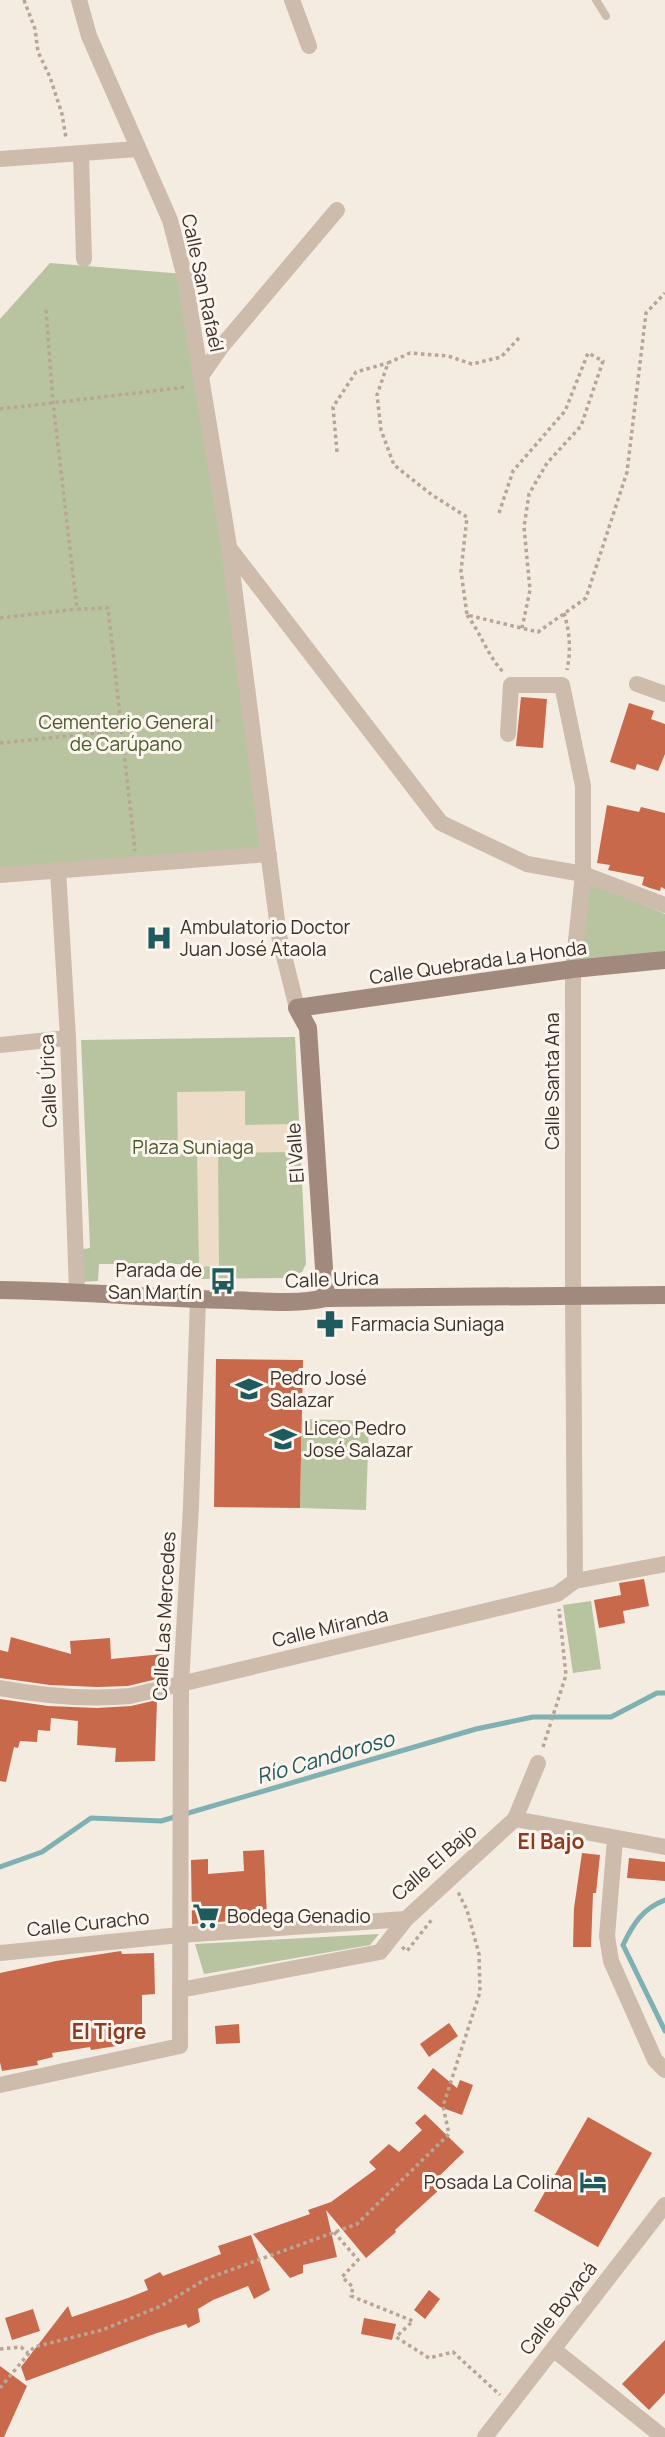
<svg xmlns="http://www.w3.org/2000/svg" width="665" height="2437" font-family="Manrope,sans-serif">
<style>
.green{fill:#b8c4a0}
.plaza{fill:#ecdcc8}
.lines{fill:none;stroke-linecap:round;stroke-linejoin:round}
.stream{stroke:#7fb0b2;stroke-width:5}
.building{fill:#c8694b}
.path{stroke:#b9a596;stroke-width:3.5;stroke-dasharray:3.5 3.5;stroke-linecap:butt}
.service{stroke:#cdbbac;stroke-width:8}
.minor{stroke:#cdbbac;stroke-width:16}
.secondary{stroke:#a18a7d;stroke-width:18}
.labels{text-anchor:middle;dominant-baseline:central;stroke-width:6;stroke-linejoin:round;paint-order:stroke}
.street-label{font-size:19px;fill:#3b302b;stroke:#fbf5ee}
.park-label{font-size:19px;fill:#4a5a2e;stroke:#fbf5ee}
.poi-label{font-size:19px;fill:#3b302b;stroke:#fbf5ee;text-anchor:start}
.water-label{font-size:21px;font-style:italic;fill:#1f5a5e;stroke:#fbf5ee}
.neighbourhood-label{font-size:21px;font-weight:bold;fill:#8c3b22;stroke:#fbf5ee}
</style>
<rect width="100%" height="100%" fill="#f4ebe1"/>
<path class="green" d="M 50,263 L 184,274 L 269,854 L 0,875 L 0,319 Z
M 587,881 L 665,914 L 665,951 L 579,961 Z
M 295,1037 L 306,1264 L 302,1272 L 286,1278 L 198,1279 L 197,1264 L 99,1264 L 98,1281 L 80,1282 L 78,1250 L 90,1248 L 81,1040 Z
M 302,1419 L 369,1421 L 366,1510 L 300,1508 Z
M 591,1601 L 601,1669 L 573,1673 L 563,1605 Z
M 379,1934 L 370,1945 L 204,1974 L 195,1944 Z"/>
<path class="plaza" d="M 245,1091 L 245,1125 L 294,1124 L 295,1152 L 218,1153 L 219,1266 L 199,1267 L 197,1154 L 178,1153 L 177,1092 Z"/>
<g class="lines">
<path class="stream" d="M 0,1867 L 42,1852 L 91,1818 L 161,1821 L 476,1729 L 533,1717 L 611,1717 L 657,1693 L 665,1693
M 665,1900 C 643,1908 633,1924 623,1945 L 665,2031"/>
</g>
<path class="building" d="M 521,697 L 547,699 L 543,748 L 516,746 Z
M 629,703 L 654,711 L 651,719 L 665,724 L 665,754 L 658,771 L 637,764 L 635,770 L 610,762 Z
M 607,805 L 639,812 L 641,807 L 665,813 L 665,889 L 661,887 L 660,891 L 650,888 L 642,885 L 644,877 L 608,870 L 610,865 L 597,863 Z
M 216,1359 L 303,1360 L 300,1508 L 214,1507 Z
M 644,1579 L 649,1606 L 623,1611 L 625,1623 L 599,1628 L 594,1600 L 621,1595 L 619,1583 Z
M 11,1637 L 71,1654 L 70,1641 L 110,1638 L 111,1659 L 163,1654 L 161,1678 L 128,1686 L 97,1687 L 50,1685 L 0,1678 L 0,1650 L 8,1652 Z
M 0,1699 L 48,1706 L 97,1708 L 131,1706 L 157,1700 L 155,1761 L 115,1762 L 116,1748 L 77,1745 L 78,1721 L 51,1718 L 50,1731 L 38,1730 L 37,1742 L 20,1741 L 18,1748 L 14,1747 L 6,1782 L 0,1781 Z
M 264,1850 L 267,1918 L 192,1924 L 191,1860 L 208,1859 L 208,1874 L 244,1871 L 243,1851 Z
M 582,1853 L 600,1855 L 596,1893 L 593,1893 L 591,1947 L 573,1947 L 574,1908 Z
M 629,1858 L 665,1862 L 665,1881 L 627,1878 Z
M 121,1951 L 122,1954 L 154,1953 L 155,1994 L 142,1995 L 142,2029 L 123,2045 L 91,2050 L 90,2047 L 52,2053 L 53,2057 L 37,2061 L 38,2065 L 2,2071 L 0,2062 L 0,1973 L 56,1961 Z
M 449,2023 L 458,2036 L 429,2057 L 420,2044 Z
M 239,2024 L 240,2043 L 216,2044 L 215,2026 Z
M 433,2068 L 457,2088 L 460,2080 L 473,2085 L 462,2115 L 440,2107 L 417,2088 Z
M 425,2114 L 464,2152 L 433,2182 L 440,2189 L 395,2230 L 396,2232 L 366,2258 L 326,2210 L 337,2257 L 303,2265 L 303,2273 L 290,2278 L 253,2234 L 310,2214 L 308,2210 L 331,2202 L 376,2169 L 369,2162 L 389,2144 L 399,2152 L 422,2130 L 415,2123 Z
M 588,2117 L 652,2153 L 598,2247 L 534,2211 Z
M 251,2235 L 270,2290 L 254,2299 L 248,2286 L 213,2300 L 198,2309 L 200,2322 L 188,2328 L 186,2324 L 157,2333 L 26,2381 L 21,2367 L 68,2306 L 72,2317 L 128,2298 L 148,2290 L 144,2280 L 160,2272 L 163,2276 L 221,2254 L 218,2246 Z
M 429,2290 L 440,2299 L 425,2319 L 414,2310 Z
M 33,2309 L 40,2331 L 12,2340 L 5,2318 Z
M 364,2318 L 396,2324 L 392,2340 L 361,2334 Z
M 665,2340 L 665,2393 L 649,2410 L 622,2384 Z
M 0,2366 L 27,2386 L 4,2437 L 0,2437 Z"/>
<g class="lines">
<path class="path" d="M 24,0 L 35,29 L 38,52 L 50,77 L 62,114 L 66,138
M 46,310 L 53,402 L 77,609 L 108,608 L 135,851
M 519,338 L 501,357 L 472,364 L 448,356 L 410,353 L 388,363 L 377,395 L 381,430 L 394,465 L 432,495 L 467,517 L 461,571 L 467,615 L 538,632 L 586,598 L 627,472 L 646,313 L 665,293
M 0,409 L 187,387
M 337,452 L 333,407 L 356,372 L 388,363
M 499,513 L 513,471 L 565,411 L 588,353 L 603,361 L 581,426 L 547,463 L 529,494 L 524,527 L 530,590 L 522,628
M 564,613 C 570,633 571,650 567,670
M 467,615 C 482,635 487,655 504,673
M 0,618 L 77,609
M 0,743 L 221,720
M 543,1747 L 566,1675 L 559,1609
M 402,1947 L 407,1951 L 433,1918
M 334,2232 L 358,2260 L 342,2277 L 353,2287 L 351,2296 L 413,2321 L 396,2337 L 429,2358 L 453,2352 L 500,2395
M 0,2349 L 21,2347 L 28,2353
M 0,2388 L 34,2347 L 102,2330 L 161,2306 L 206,2279 L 357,2224 L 449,2134 L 443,2106 L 480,1992 L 479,1954 L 467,1910 L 458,1892"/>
<path class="service" d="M 596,0 L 606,16"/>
<path class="minor" d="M 79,0 L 89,36 L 170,220 L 184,274 L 228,540 L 279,936 L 297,1008
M 292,0 L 309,46
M 81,154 L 84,259
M 0,159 L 137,149
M 201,376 L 222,346 L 337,210
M 230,549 L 441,823 L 527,864 L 583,874 L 665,905
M 637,684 L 665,694
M 508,734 L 511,685 L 562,685 L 583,786 L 583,874 L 573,969 L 573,1295 L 575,1581
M 58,870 L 68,1038 L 77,1291
M 0,875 L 269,854
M 0,1045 L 68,1038
M 0,1688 C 44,1696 85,1700 130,1696 L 557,1594 L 575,1581 L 665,1564
M 515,1819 L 538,1763
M 615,1839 L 607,1936 L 611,1961 L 655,2060 L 665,2070
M 0,1953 L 180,1935 L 406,1919 L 515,1819 L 665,1847
M 180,1990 L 380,1952 L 406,1919
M 0,2085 L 180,2046 L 181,1684 L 191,1506 L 198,1299
M 553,2349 L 663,2437
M 485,2437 L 665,2205"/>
<path class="secondary" d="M 0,1290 C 77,1291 153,1298 230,1300 C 262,1301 294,1305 326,1298 L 665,1295
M 326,1298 L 308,1028 L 297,1008 L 573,969 L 665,960"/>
</g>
<defs>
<symbol id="hospital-bare" viewBox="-9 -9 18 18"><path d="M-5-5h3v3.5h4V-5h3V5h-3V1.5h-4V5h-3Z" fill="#1f5a5e" stroke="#fbf5ee" stroke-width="2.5" paint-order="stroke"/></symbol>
<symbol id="bus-bare" viewBox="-9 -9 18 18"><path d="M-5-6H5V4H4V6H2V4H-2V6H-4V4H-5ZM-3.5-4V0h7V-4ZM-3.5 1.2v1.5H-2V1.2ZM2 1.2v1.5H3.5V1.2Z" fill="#1f5a5e" stroke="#fbf5ee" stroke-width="2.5" paint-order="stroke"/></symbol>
<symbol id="pharmacy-bare" viewBox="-9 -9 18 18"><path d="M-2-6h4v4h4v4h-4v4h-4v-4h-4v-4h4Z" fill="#1f5a5e" stroke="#fbf5ee" stroke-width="2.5" paint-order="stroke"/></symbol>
<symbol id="school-bare" viewBox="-9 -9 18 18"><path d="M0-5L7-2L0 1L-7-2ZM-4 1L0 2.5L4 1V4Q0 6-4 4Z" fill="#1f5a5e" stroke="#fbf5ee" stroke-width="2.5" paint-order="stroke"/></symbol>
<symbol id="supermarket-bare" viewBox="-9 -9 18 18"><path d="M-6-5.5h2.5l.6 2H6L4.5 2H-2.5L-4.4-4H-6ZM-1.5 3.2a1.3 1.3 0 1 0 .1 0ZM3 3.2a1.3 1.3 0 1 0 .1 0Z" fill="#1f5a5e" stroke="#fbf5ee" stroke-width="2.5" paint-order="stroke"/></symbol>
<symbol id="hotel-bare" viewBox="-9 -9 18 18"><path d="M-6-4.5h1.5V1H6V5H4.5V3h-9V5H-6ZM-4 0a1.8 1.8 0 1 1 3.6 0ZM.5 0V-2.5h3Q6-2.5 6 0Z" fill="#1f5a5e" stroke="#fbf5ee" stroke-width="2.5" paint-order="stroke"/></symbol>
</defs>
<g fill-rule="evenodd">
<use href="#hospital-bare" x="140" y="919" width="38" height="38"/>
<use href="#bus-bare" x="204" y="1262" width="38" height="38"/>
<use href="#pharmacy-bare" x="311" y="1305" width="38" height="38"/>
<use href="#school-bare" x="230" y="1370" width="38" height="38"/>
<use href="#school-bare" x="264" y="1420" width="38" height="38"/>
<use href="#supermarket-bare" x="187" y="1897" width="38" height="38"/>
<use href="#hotel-bare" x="574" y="2163" width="38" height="38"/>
</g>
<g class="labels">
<g class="street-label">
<text transform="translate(203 283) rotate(78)">Calle San Rafaél</text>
<text transform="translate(478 962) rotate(-8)">Calle Quebrada La Honda</text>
<text transform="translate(48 1081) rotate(-92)">Calle Úrica</text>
<text transform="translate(552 1081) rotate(-90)">Calle Santa Ana</text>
<text transform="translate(295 1153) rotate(-94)">El Valle</text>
<text transform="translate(332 1279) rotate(-2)">Calle Urica</text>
<text transform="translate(164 1616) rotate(-87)">Calle Las Mercedes</text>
<text transform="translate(330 1627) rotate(-13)">Calle Miranda</text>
<text transform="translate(434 1862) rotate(-41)">Calle El Bajo</text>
<text transform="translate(88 1923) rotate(-6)">Calle Curacho</text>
<text transform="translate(558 2308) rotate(-52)">Calle Boyacá</text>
</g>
<g class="park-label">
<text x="126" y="722">Cementerio General<tspan x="126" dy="22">de Carúpano</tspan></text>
<text x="193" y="1147">Plaza Suniaga</text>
</g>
<g class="poi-label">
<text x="180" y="927">Ambulatorio Doctor<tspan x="180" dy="22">Juan José Ataola</tspan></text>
<text x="202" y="1270" text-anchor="end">Parada de<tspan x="202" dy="22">San Martín</tspan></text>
<text x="351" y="1324">Farmacia Suniaga</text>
<text x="270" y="1378">Pedro José<tspan x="270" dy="22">Salazar</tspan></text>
<text x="304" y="1428">Liceo Pedro<tspan x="304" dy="22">José Salazar</tspan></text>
<text x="227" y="1916">Bodega Genadio</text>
<text x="572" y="2182" text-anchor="end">Posada La Colina</text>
</g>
<g class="water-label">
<text transform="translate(325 1757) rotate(-16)">Río Candoroso</text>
</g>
<g class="neighbourhood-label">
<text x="551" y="1841">El Bajo</text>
<text x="109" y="2031">El Tigre</text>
</g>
</g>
</svg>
